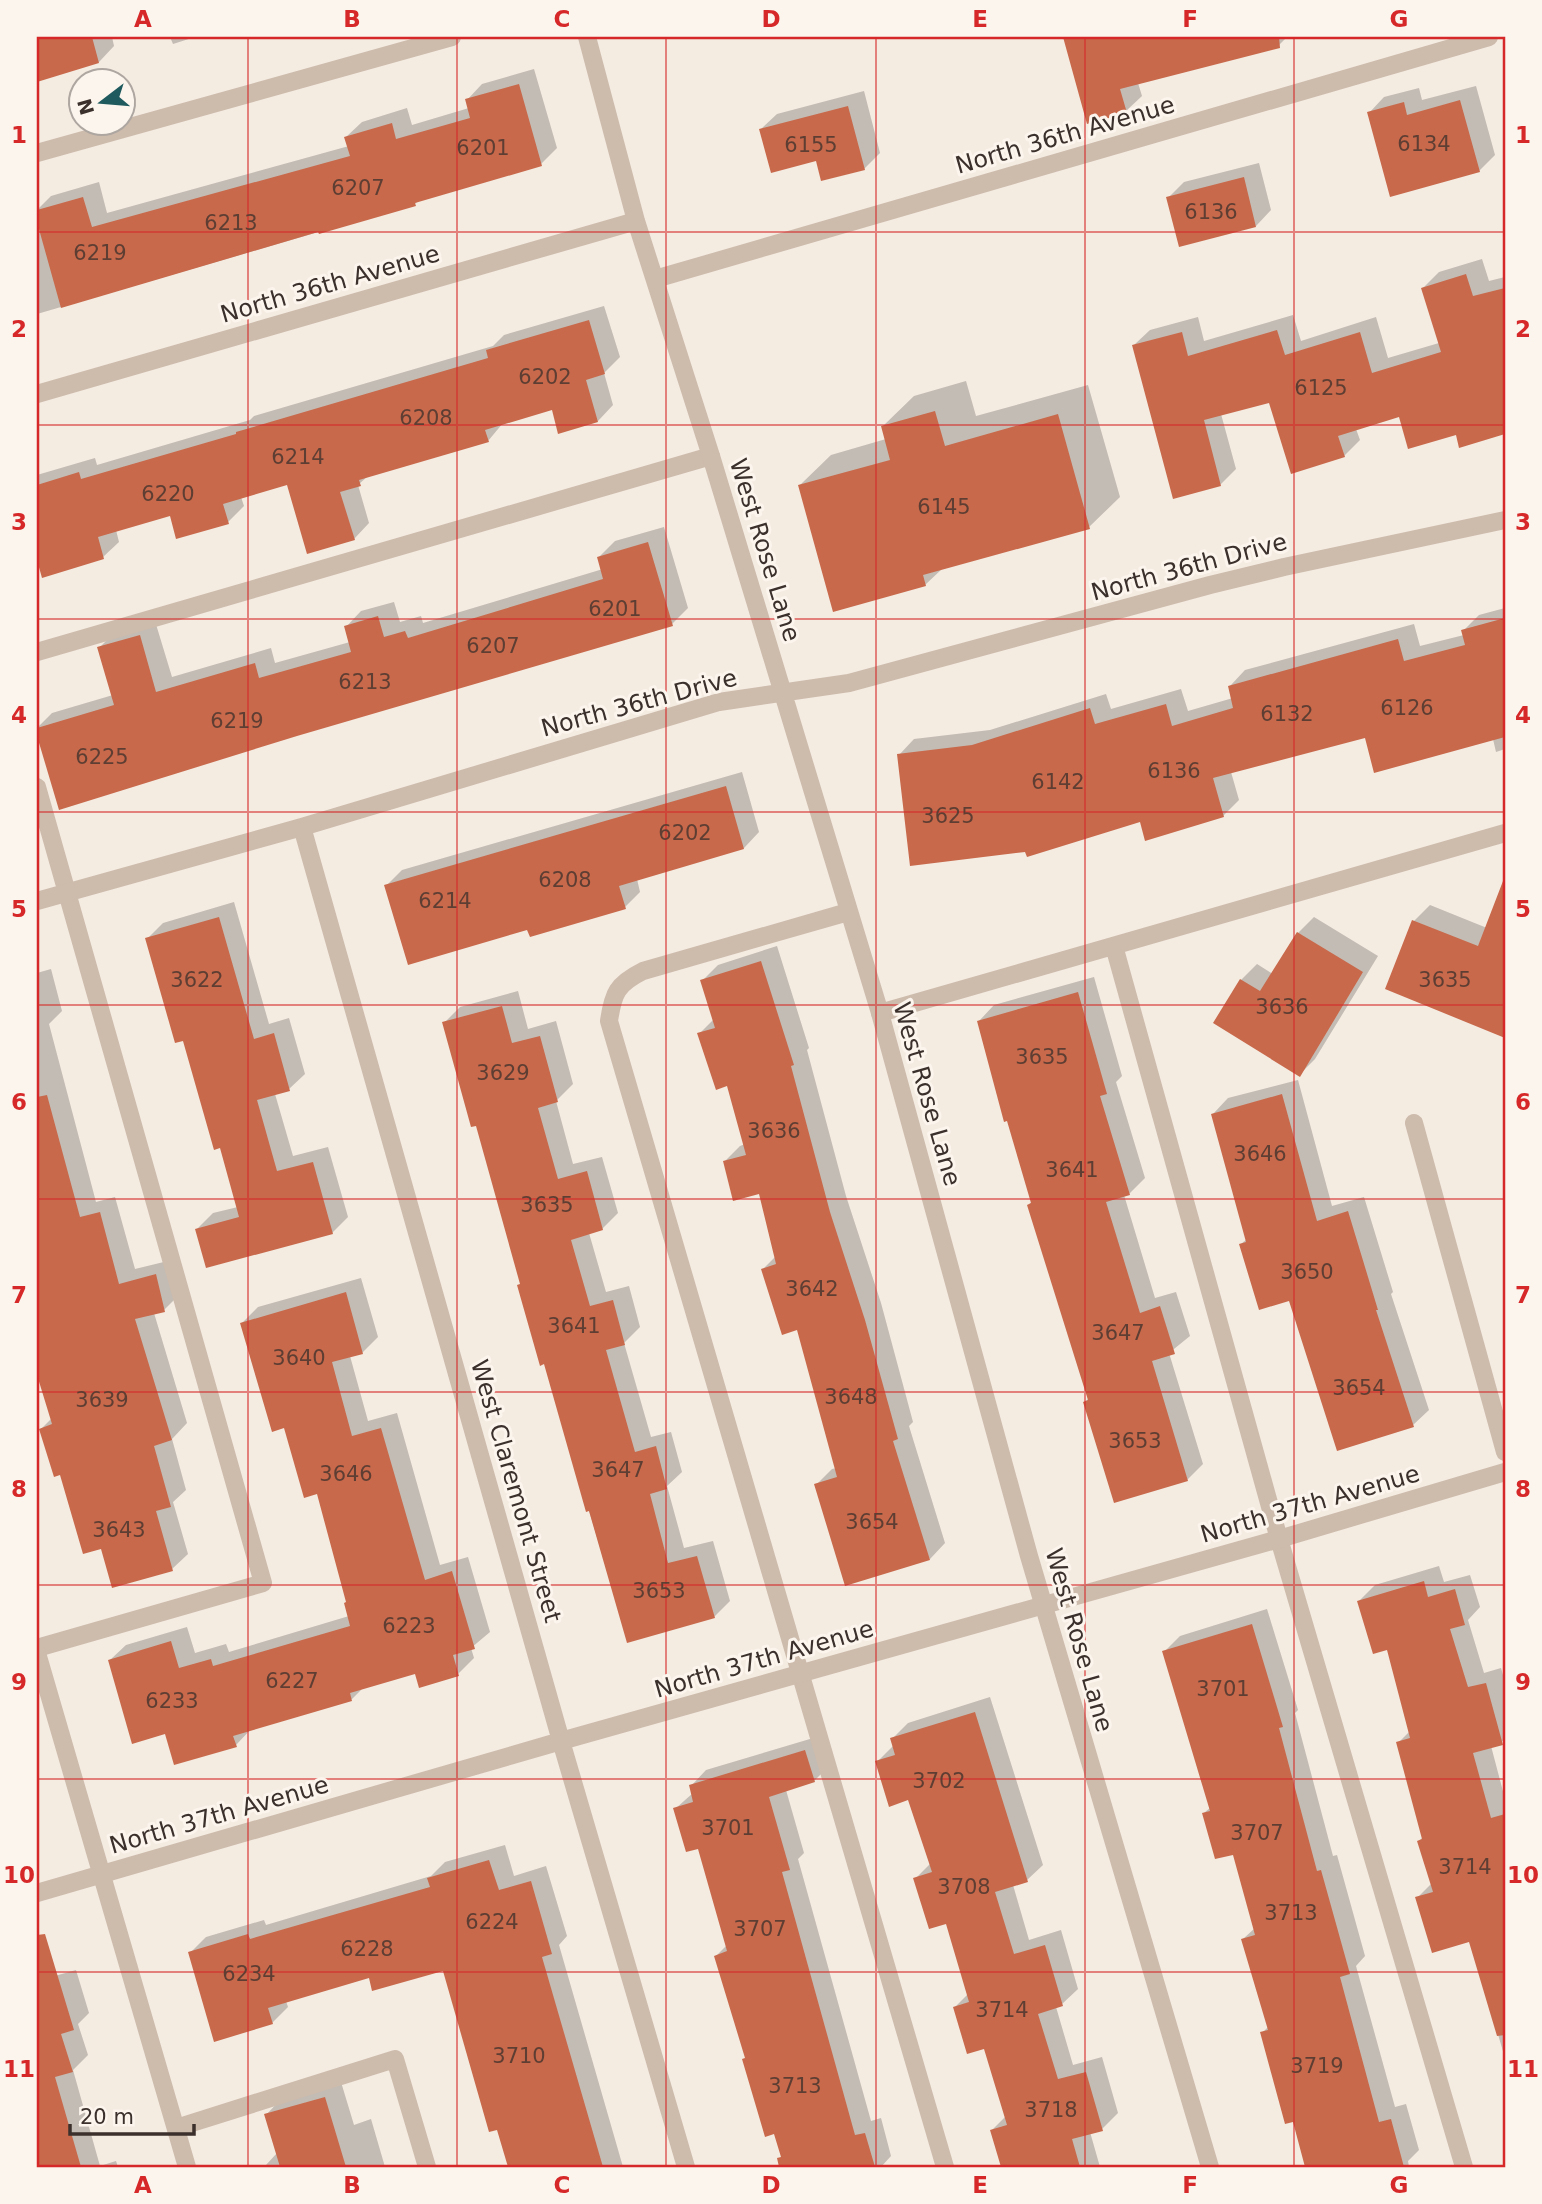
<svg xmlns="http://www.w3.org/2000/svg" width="1542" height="2204" font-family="'DejaVu Sans',sans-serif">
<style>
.shadow{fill:#0003}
.building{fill:#c8694b}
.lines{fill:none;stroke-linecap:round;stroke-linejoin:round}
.service{stroke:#cdbbac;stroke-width:18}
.minor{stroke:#cdbbac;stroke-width:18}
.grid{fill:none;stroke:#d62828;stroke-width:2;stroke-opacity:0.55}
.labels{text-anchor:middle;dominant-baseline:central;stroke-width:6;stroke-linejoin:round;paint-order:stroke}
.number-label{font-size:21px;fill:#5e3e33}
.street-label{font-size:24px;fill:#3b302b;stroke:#fbf5ee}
.neatline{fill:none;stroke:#d62828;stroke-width:2.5}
.grid-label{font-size:23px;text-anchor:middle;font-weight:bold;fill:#d62828}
</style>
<rect width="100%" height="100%" fill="#f4ebe1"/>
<path class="shadow" d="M 37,37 L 112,37 L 114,46 L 99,62 L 37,80 Z
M 170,37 L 195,37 L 173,44 Z
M 1065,37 L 1287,37 L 1276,48 L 1138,83 L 1142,96 L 1126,111 L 1088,122 Z
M 534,69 L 557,148 L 541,164 L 420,199 L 415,204 L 37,314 L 37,227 L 40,226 L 37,210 L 51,196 L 99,182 L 107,213 L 349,146 L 346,137 L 362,122 L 407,108 L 412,125 L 469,108 L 467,100 L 482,84 Z
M 1476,86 L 1495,155 L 1479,171 L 1369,113 L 1384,97 L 1419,88 L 1422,100 Z
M 864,91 L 880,153 L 864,169 L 818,159 L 761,129 L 777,114 Z
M 1259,163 L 1271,210 L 1256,226 L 1168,198 L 1184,182 Z
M 1482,259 L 1489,281 L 1505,277 L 1505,432 L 1461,446 L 1457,432 L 1400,415 L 1356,429 L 1360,440 L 1344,456 L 1270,401 L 1221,414 L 1236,469 L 1220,485 L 1134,345 L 1150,330 L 1198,317 L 1204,341 L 1293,315 L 1301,341 L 1376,317 L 1388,358 L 1439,343 L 1423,288 L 1439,272 Z
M 604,306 L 620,357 L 604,373 L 613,405 L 598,421 L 553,408 L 503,423 L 488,441 L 369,475 L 358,485 L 369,523 L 354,539 L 288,482 L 241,497 L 244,506 L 228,522 L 171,514 L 116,530 L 119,542 L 103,557 L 43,575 L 37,554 L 37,475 L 95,458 L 97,465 L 250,420 L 254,416 L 493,346 L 504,335 Z
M 966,381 L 976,416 L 1088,385 L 1120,497 L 1089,527 L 943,568 L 925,585 L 800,485 L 831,455 L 886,439 L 883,426 L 914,396 Z
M 664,527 L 688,608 L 672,624 L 296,734 L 60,808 L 37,728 L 52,713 L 113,695 L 99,648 L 115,632 L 155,621 L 172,677 L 271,648 L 275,663 L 350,642 L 346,627 L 361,611 L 394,602 L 400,622 L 421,616 L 423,623 L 603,569 L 599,557 L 615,541 Z
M 1505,608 L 1505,749 L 1496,752 L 1493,739 L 1366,736 L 1231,772 L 1239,800 L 1223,816 L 1141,819 L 1026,851 L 899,755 L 914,739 L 990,730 L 1106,694 L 1111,709 L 1181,689 L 1188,711 L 1233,698 L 1230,686 L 1245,670 L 1414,624 L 1420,646 L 1464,635 L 1463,631 L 1479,615 Z
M 742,772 L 759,832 L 744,848 L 637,879 L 640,892 L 625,907 L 529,928 L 386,886 L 402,870 Z
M 234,902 L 269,1024 L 289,1018 L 305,1074 L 289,1089 L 275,1094 L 293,1156 L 328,1147 L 348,1217 L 332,1233 L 197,1229 L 213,1213 L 238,1207 L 221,1146 L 147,939 L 163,923 Z
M 1505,903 L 1505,992 L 1498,1011 L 1387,988 L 1414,921 L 1430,905 L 1487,928 L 1491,917 Z
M 1314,917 L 1378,956 L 1315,1059 L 1300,1074 L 1241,980 L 1257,964 L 1273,974 L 1298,933 Z
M 777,946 L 809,1048 L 807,1050 L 846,1196 L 881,1303 L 913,1422 L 909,1426 L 945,1543 L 930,1559 L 816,1485 L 832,1469 L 837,1468 L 798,1328 L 763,1269 L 776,1256 L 761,1192 L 725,1161 L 740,1146 L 745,1144 L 729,1084 L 699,1034 L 714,1019 L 702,981 L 718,965 Z
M 51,969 L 62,1011 L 49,1024 L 96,1202 L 115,1197 L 135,1269 L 172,1260 L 180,1294 L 164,1310 L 154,1313 L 187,1423 L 172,1439 L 186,1490 L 173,1502 L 188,1554 L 172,1569 L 62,1473 L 41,1429 L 52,1418 L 37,1368 L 37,973 Z
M 1094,977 L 1122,1076 L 1116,1082 L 1145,1178 L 1129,1194 L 1124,1195 L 1155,1298 L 1176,1292 L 1190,1336 L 1169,1353 L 1203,1464 L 1187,1480 L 1085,1402 L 1089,1398 L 1029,1205 L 1032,1201 L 979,1021 L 994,1005 Z
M 518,991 L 528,1029 L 556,1021 L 573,1084 L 556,1101 L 573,1164 L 602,1157 L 618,1213 L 602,1229 L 589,1233 L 606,1292 L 629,1286 L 640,1327 L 624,1343 L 651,1437 L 671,1432 L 682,1472 L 667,1486 L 684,1548 L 713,1541 L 730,1601 L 714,1617 L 628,1641 L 521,1283 L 477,1123 L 444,1023 L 460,1007 Z
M 1298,1080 L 1332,1206 L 1364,1197 L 1393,1292 L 1391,1294 L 1429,1410 L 1413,1425 L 1241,1244 L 1247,1239 L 1213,1114 L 1228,1098 Z
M 361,1278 L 378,1337 L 362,1353 L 350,1356 L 368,1421 L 397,1413 L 440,1565 L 468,1557 L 490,1632 L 471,1648 L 474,1658 L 458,1674 L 416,1672 L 363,1688 L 352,1699 L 252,1728 L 236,1745 L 166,1732 L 110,1660 L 126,1645 L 187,1627 L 195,1653 L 226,1644 L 229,1652 L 349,1616 L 348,1601 L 318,1492 L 285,1426 L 242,1323 L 258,1307 Z
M 1439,1566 L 1444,1582 L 1470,1575 L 1480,1607 L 1468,1620 L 1484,1673 L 1501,1668 L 1505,1682 L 1505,1740 L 1491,1746 L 1505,1799 L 1505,2058 L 1470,1940 L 1417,1898 L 1432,1883 L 1419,1841 L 1423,1837 L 1398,1743 L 1410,1731 L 1388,1647 L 1359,1601 L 1375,1585 Z
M 1267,1609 L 1298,1710 L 1295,1713 L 1333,1856 L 1337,1855 L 1365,1956 L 1356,1966 L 1395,2107 L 1406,2104 L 1419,2150 L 1408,2161 L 1409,2167 L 1307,2167 L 1294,2120 L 1262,2033 L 1268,2027 L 1243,1939 L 1255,1928 L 1234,1852 L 1204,1813 L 1211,1807 L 1164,1652 L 1180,1636 Z
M 990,1697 L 1043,1865 L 1027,1880 L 1013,1885 L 1029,1940 L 1061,1930 L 1078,1989 L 1062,2004 L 1056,2007 L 1073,2065 L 1102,2057 L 1118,2113 L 1102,2129 L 1090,2132 L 1100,2167 L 1003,2167 L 992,2130 L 1006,2116 L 985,2047 L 955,2007 L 968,1994 L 948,1922 L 915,1879 L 931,1863 L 909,1798 L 877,1762 L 893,1746 L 892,1739 L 908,1723 Z
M 820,1736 L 830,1765 L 814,1781 L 786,1790 L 804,1853 L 798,1859 L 871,2121 L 881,2118 L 891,2156 L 881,2167 L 786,2167 L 776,2132 L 746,2057 L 716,1956 L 727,1945 L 699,1847 L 675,1809 L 693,1793 L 691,1786 L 706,1770 Z
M 505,1845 L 514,1876 L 546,1866 L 567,1936 L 559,1945 L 623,2167 L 510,2167 L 499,2128 L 444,1969 L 370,1976 L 286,2001 L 288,2007 L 272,2023 L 190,1953 L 206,1937 L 264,1920 L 266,1925 L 431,1876 L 445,1862 Z
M 76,1970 L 89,2013 L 78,2024 L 88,2055 L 73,2070 L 100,2166 L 116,2161 L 118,2167 L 37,2167 L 37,1981 Z
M 341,2082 L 354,2125 L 371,2119 L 385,2167 L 266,2167 L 266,2165 L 277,2153 L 266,2115 L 281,2099 Z"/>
<path class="building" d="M 37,37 L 92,37 L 99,63 L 37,82 Z
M 1063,37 L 1279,37 L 1280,48 L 1120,89 L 1127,113 L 1087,124 Z
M 519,84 L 542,166 L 415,203 L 416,206 L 319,234 L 318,232 L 61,308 L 37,222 L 37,210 L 83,197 L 92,227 L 350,156 L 344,137 L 392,123 L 396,139 L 470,118 L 465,99 Z
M 1460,100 L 1480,172 L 1390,197 L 1367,112 L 1404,102 L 1407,115 Z
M 848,106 L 865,170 L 821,181 L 816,161 L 771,173 L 759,129 Z
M 1244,177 L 1256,227 L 1179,247 L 1166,197 Z
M 1466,274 L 1473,296 L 1505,288 L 1505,434 L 1459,448 L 1456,435 L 1408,449 L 1399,417 L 1338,436 L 1345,457 L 1291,474 L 1269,403 L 1204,420 L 1221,486 L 1173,499 L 1132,345 L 1182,332 L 1188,356 L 1277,330 L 1285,355 L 1360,332 L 1372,373 L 1441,352 L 1421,288 Z
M 589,320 L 605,374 L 586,380 L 598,422 L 558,434 L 552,410 L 485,430 L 489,442 L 359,480 L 361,486 L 340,492 L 355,540 L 307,554 L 287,485 L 223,504 L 229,524 L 176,539 L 170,516 L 98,537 L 104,559 L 42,578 L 37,560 L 37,485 L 79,472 L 81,479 L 236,434 L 236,432 L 488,358 L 486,350 Z
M 935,411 L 945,446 L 1058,414 L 1090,529 L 923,575 L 926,586 L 833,612 L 798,485 L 890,460 L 881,426 Z
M 648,542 L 673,626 L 297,736 L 59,810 L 37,736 L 37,728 L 114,705 L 97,647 L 140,635 L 156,692 L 255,663 L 259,678 L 351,652 L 344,626 L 378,616 L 384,637 L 405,631 L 408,638 L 603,579 L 597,557 Z
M 1505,618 L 1505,737 L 1374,773 L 1365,738 L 1213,778 L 1224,817 L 1145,841 L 1140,822 L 1027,857 L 1025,852 L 910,866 L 897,754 L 972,745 L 1090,708 L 1095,724 L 1166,704 L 1172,726 L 1233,708 L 1228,686 L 1398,639 L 1404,661 L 1465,645 L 1461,630 Z
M 726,786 L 744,849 L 619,886 L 626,909 L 530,937 L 527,930 L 408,965 L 384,885 Z
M 1503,881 L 1505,882 L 1505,1038 L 1385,989 L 1412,920 L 1478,946 Z
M 219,917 L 254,1039 L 274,1033 L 290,1091 L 257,1100 L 277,1171 L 313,1162 L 333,1234 L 206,1268 L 195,1229 L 239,1217 L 220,1148 L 214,1150 L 183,1041 L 175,1043 L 145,938 Z
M 1297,932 L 1363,972 L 1300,1077 L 1213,1023 L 1240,979 L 1260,991 Z
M 761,961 L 794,1065 L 791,1066 L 830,1212 L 865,1320 L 898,1439 L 893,1441 L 930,1560 L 845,1586 L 814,1484 L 837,1477 L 797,1330 L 782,1335 L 761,1269 L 776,1264 L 759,1194 L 733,1201 L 723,1161 L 746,1155 L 727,1086 L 716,1090 L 697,1033 L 715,1028 L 700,980 Z
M 1078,992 L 1107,1094 L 1100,1096 L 1130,1195 L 1106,1202 L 1140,1313 L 1160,1306 L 1175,1354 L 1152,1361 L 1188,1481 L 1114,1503 L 1083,1402 L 1088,1400 L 1027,1205 L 1031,1203 L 1007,1121 L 1004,1122 L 977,1021 Z
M 502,1006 L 512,1043 L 540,1036 L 558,1102 L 538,1108 L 558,1179 L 587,1171 L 603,1230 L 571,1240 L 590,1306 L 613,1300 L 625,1345 L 606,1350 L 635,1452 L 656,1446 L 667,1489 L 650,1494 L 668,1563 L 697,1556 L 715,1618 L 627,1643 L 589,1511 L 586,1512 L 544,1364 L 540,1366 L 517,1285 L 520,1284 L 476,1126 L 471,1127 L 442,1022 Z
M 1282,1094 L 1317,1221 L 1348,1211 L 1378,1310 L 1376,1310 L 1414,1427 L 1337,1451 L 1289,1301 L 1259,1310 L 1239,1244 L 1246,1242 L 1211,1114 Z
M 47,1095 L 80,1217 L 100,1212 L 119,1284 L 156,1274 L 165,1312 L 135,1319 L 172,1440 L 154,1446 L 171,1507 L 156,1511 L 173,1571 L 112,1588 L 101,1549 L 83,1554 L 60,1475 L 54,1477 L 39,1429 L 52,1424 L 37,1375 L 37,1097 Z
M 346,1292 L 363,1354 L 332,1362 L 352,1436 L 381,1428 L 425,1580 L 452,1571 L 475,1649 L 453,1655 L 459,1676 L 419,1688 L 415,1674 L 350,1693 L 352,1701 L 233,1736 L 237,1747 L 174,1765 L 165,1734 L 132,1744 L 108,1660 L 171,1641 L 179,1668 L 211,1659 L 213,1666 L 350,1626 L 344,1603 L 346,1602 L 317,1494 L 304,1498 L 284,1428 L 272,1432 L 240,1323 Z
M 1424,1581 L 1428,1597 L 1455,1589 L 1465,1625 L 1450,1629 L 1468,1687 L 1486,1683 L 1503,1745 L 1473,1753 L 1491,1818 L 1505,1814 L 1505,2035 L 1497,2036 L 1469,1942 L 1432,1953 L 1415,1897 L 1433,1892 L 1417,1841 L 1422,1839 L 1396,1742 L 1410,1738 L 1387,1650 L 1373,1654 L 1357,1601 Z
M 1252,1624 L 1283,1727 L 1279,1728 L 1317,1871 L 1321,1870 L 1350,1974 L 1340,1977 L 1379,2122 L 1391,2119 L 1404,2167 L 1305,2167 L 1293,2122 L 1285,2124 L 1260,2032 L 1268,2030 L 1241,1939 L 1255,1935 L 1233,1855 L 1215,1859 L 1202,1813 L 1210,1811 L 1162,1651 Z
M 975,1712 L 1028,1882 L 995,1892 L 1014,1954 L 1045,1945 L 1063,2006 L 1038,2014 L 1058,2079 L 1086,2072 L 1103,2131 L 1072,2139 L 1080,2167 L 1001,2167 L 990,2130 L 1007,2125 L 984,2049 L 967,2054 L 953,2007 L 969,2002 L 946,1924 L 929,1929 L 913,1878 L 932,1872 L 908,1800 L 889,1807 L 875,1761 L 895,1755 L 890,1738 Z
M 805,1750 L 815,1782 L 769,1797 L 790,1870 L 782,1872 L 855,2135 L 865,2133 L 875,2167 L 779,2167 L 777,2158 L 781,2157 L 774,2134 L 765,2137 L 742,2059 L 745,2058 L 714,1956 L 727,1951 L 698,1849 L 686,1852 L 673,1808 L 693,1802 L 689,1785 Z
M 489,1860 L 499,1890 L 531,1881 L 552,1954 L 542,1957 L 603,2167 L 508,2167 L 497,2130 L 489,2132 L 443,1971 L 372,1991 L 369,1978 L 268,2008 L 273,2024 L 214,2042 L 188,1952 L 248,1934 L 250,1939 L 430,1887 L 427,1878 Z
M 45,1934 L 74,2030 L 61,2034 L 73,2072 L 55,2077 L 81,2167 L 37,2167 L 37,1935 Z
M 325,2097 L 346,2167 L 280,2167 L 264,2114 Z"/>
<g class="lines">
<path class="service" d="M 37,153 L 452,37
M 37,652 L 711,456
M 37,787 L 263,1583 L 37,1648
M 848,912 L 643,971 C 617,984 613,993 609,1021 L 945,2167
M 1114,946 L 1279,1539 L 1464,2167
M 880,1013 L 1505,833
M 176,2128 L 395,2059 L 427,2167"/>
<path class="minor" d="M 587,37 L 636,221 L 711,456 L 880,1013 L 1029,1556 L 1210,2167
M 655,279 L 1489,37
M 37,394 L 636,221
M 302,827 L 561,1741 L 686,2167
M 37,901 L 302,827 L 719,702 L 849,683 L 1210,585 L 1284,567 L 1505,520
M 1414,1123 L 1505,1452
M 37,1653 L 187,2167
M 37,1893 L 561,1741 L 1279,1539 L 1505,1472"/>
</g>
<path class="grid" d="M 248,37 L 248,2167M 457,37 L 457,2167M 666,37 L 666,2167M 876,37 L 876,2167M 1085,37 L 1085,2167M 1294,37 L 1294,2167M 37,232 L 1505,232M 37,425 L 1505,425M 37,619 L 1505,619M 37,812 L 1505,812M 37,1005 L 1505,1005M 37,1199 L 1505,1199M 37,1392 L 1505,1392M 37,1585 L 1505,1585M 37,1779 L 1505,1779M 37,1972 L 1505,1972"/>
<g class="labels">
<g class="number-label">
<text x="1424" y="144">6134</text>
<text x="811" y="145">6155</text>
<text x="483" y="148">6201</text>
<text x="358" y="188">6207</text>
<text x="1211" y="212">6136</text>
<text x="231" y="223">6213</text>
<text x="100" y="253">6219</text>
<text x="545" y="377">6202</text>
<text x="1321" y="388">6125</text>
<text x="426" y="418">6208</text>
<text x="298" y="457">6214</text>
<text x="168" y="494">6220</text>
<text x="944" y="507">6145</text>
<text x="615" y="609">6201</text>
<text x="493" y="646">6207</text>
<text x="365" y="682">6213</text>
<text x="1407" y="708">6126</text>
<text x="1287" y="714">6132</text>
<text x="237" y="721">6219</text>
<text x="102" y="757">6225</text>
<text x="1174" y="771">6136</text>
<text x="1058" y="782">6142</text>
<text x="948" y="816">3625</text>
<text x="685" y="833">6202</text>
<text x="565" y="880">6208</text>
<text x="445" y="901">6214</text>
<text x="197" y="980">3622</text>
<text x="1445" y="980">3635</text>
<text x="1282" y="1007">3636</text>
<text x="1042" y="1057">3635</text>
<text x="503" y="1073">3629</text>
<text x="774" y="1131">3636</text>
<text x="1260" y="1154">3646</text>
<text x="1072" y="1170">3641</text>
<text x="547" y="1205">3635</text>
<text x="1307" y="1272">3650</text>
<text x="812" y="1289">3642</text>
<text x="574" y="1326">3641</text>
<text x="1118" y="1333">3647</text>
<text x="299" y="1358">3640</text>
<text x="1359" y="1388">3654</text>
<text x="851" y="1397">3648</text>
<text x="102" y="1400">3639</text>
<text x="1135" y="1441">3653</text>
<text x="618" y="1470">3647</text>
<text x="346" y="1474">3646</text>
<text x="872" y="1522">3654</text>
<text x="119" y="1530">3643</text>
<text x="659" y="1591">3653</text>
<text x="409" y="1626">6223</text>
<text x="292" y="1681">6227</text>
<text x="1223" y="1689">3701</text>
<text x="172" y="1701">6233</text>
<text x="939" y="1781">3702</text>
<text x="728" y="1828">3701</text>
<text x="1257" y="1833">3707</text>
<text x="1465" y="1867">3714</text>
<text x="964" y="1887">3708</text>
<text x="1291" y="1913">3713</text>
<text x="492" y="1922">6224</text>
<text x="760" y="1929">3707</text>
<text x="367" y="1949">6228</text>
<text x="249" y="1974">6234</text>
<text x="1002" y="2010">3714</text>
<text x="519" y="2056">3710</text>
<text x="1317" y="2066">3719</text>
<text x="795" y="2086">3713</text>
<text x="1051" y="2110">3718</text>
</g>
<g class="street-label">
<text transform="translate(1065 135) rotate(-16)">North 36th Avenue</text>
<text transform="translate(330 284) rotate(-16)">North 36th Avenue</text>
<text transform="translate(765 550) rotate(73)">West Rose Lane</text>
<text transform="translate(1189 567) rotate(-15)">North 36th Drive</text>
<text transform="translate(639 703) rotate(-15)">North 36th Drive</text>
<text transform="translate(927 1094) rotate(74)">West Rose Lane</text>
<text transform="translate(516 1491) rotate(74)">West Claremont Street</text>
<text transform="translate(1310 1504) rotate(-16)">North 37th Avenue</text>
<text transform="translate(1079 1640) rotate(74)">West Rose Lane</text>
<text transform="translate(764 1659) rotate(-16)">North 37th Avenue</text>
<text transform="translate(219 1815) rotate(-16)">North 37th Avenue</text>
</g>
</g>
<rect width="1542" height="2204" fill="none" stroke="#fbf5ee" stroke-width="77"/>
<g transform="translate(102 102) rotate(254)"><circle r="33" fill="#fbf5ee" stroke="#aea6a0" stroke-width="2"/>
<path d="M0-5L12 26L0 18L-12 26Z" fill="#1f5a5e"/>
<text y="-10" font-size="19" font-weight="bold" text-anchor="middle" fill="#3b302b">N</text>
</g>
<path d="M70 2124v10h124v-10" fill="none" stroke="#3b302b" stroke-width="3.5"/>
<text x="80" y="2124" font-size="21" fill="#3b302b" stroke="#fbf5ee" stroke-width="5" paint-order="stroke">20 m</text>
<rect x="38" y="38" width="1466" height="2128" class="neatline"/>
<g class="grid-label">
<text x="143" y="27">A</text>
<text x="352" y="27">B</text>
<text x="562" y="27">C</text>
<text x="771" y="27">D</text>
<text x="980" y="27">E</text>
<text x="1190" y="27">F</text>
<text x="1399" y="27">G</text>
<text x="19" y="143">1</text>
<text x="1523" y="143">1</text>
<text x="19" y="337">2</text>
<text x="1523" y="337">2</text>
<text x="19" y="530">3</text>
<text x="1523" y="530">3</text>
<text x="19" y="723">4</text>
<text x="1523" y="723">4</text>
<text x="19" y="917">5</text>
<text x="1523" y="917">5</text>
<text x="19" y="1110">6</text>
<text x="1523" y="1110">6</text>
<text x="19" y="1303">7</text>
<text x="1523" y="1303">7</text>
<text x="19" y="1497">8</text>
<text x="1523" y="1497">8</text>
<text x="19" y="1690">9</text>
<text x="1523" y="1690">9</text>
<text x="19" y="1883">10</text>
<text x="1523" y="1883">10</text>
<text x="19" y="2077">11</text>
<text x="1523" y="2077">11</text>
<text x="143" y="2193">A</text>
<text x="352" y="2193">B</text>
<text x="562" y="2193">C</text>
<text x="771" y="2193">D</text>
<text x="980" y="2193">E</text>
<text x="1190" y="2193">F</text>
<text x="1399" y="2193">G</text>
</g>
</svg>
